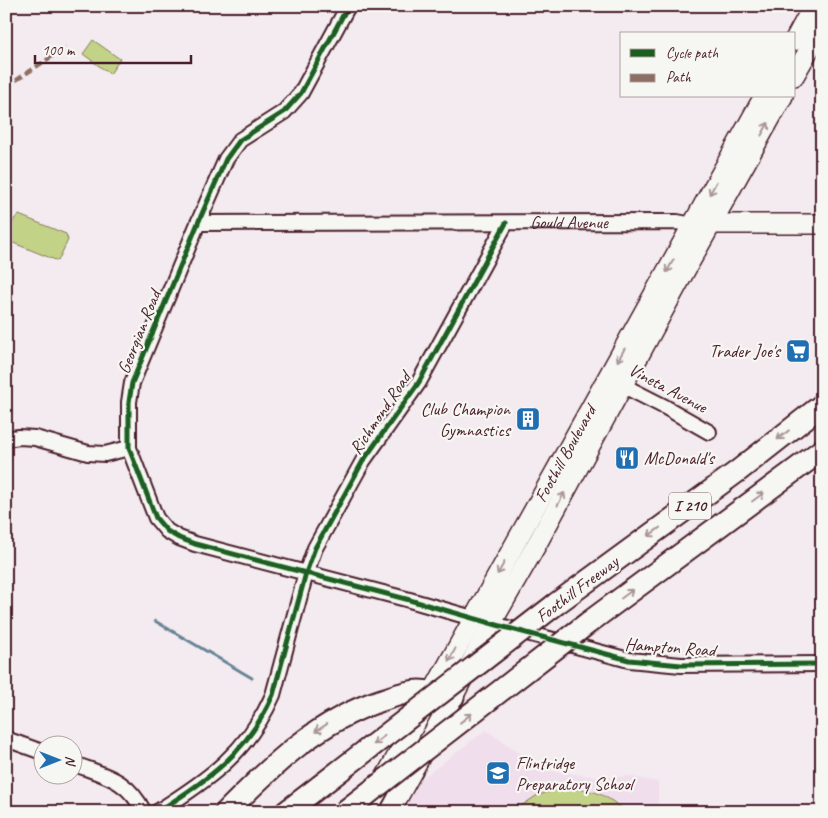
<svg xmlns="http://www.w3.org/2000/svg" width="828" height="818" font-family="Caveat,sans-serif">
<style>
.built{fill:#f0deed}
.green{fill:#c2d287;stroke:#867859}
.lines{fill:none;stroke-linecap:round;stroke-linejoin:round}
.stream{stroke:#688396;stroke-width:3}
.minor-casing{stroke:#4a1f2b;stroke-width:18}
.major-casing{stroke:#4a1f2b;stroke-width:22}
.highway-casing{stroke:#4a1f2b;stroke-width:25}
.minor{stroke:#f6f6f2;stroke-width:14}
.major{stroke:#f6f6f2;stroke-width:19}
.highway{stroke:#f6f6f2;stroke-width:21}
.highway-bridge-casing{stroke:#4a1f2b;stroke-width:25;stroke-linecap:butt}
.highway-bridge{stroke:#f6f6f2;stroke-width:21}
.quiet{stroke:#8d6e63;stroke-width:4;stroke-dasharray:8 4;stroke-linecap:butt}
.cycleway-casing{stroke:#f6f6f2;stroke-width:8}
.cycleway{stroke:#1b5e20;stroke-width:5}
.oneway{stroke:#a99598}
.labels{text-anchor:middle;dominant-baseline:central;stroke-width:4.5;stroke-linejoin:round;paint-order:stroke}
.shield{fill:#f6f6f2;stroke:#7e6067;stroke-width:1}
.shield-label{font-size:16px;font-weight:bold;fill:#4a1f2b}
.street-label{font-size:18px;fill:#4a1f2b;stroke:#f6f6f2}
.poi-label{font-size:18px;fill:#4a1f2b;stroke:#f6f6f2;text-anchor:end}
</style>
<rect width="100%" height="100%" fill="#f3ebf0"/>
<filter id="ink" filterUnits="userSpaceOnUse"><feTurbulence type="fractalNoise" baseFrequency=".02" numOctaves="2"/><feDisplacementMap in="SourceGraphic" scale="10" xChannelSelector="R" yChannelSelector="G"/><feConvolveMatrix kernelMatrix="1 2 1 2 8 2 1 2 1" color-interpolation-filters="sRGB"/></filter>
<g filter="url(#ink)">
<path class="built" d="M 486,730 L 544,770 L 606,778 L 627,776 L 658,782 L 658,812 L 401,812 L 416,783 Z"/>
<path class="green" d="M 93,40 L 120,59 L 110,74 L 83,54 Z
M 19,215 L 66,234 L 68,240 L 58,261 L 11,242 L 8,236 L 14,219 Z
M 560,788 C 591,789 602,791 626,812 L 516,812 L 515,810 L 536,796 Z"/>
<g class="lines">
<path class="stream" d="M 155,621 L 252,678"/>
<defs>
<g id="minor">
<path d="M 348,6 L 301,93 L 284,112 L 240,140 L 226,159 L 198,223 L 132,383 L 129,402 L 129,448 L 156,518 L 167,531 L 179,538 L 195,544 L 406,599 L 504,627 L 629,660 L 681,665 L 822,664"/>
<path id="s1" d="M 198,223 L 677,222 L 693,225"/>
<path d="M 616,382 L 665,407 L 709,432"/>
<path d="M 6,439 L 19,437 L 35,438 L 88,453 L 105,454 L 129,448"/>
<path d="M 6,739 L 42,752"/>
<path d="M 72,763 C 105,776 127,778 144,812"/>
<path d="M 157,812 C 208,780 248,752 273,695 L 306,573 L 315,548 L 363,461 L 419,382 L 506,223"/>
</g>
<g id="major">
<path d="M 794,41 L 813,6"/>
<path d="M 794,76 L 822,27"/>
<path d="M 703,224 L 822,224"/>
<path id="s2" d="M 366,812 C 498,573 632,335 764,96"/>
<path d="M 390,812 L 453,697 L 491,624 L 538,542 L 686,269 L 783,96"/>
</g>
<path id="highway" d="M 556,604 L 738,471 L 822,405
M 588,623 L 822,450
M 226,812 C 274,764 317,721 382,700 C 394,696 407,691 419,691 C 430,691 442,694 453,697
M 286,812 L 320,786"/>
</defs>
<use href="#minor" class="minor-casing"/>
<use href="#major" class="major-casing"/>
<use href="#highway" class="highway-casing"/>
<use href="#minor" class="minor"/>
<use href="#major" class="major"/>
<use href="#highway" class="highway"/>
<defs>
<path id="highway-bridge" d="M 320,786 L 556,604
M 344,812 L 588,623"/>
</defs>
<use href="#highway-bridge" class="highway-bridge-casing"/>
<use href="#highway-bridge" class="highway-bridge"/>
<path class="quiet" d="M 6,87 L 66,47"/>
<defs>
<path id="cycleway" d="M 348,6 L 301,93 L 284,112 L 240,140 L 226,159 L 198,223 L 132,383 L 129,402 L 129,448 L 156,518 L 167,531 L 179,538 L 195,544 L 406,599 L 504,627 L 629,660 L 681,665 L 822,664
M 157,812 C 208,780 248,752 273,695 L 306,573 L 315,548 L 363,461 L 419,382 L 506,223"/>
</defs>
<use href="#cycleway" class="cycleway-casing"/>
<use href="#cycleway" class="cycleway"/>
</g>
<defs><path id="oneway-shaft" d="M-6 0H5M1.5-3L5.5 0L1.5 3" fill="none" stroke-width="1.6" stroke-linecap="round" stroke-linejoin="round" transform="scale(1.25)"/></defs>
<g class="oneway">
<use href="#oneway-shaft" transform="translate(765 129) rotate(-61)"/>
<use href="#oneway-shaft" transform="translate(713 188) rotate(119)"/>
<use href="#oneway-shaft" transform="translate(670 266) rotate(119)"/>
<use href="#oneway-shaft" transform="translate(621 355) rotate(119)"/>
<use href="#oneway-shaft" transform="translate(783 435) rotate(142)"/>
<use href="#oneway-shaft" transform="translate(758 497) rotate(-37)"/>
<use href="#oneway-shaft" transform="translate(561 499) rotate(-62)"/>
<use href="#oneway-shaft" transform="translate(654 532) rotate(144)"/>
<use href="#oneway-shaft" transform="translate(501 568) rotate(120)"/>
<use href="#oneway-shaft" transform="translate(627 594) rotate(-37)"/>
<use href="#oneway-shaft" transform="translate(452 655) rotate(118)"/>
<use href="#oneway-shaft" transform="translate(466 718) rotate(-38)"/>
<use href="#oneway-shaft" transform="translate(321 728) rotate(146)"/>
<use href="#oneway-shaft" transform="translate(379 740) rotate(142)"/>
</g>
</g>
<defs>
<symbol id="supermarket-square" viewBox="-11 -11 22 22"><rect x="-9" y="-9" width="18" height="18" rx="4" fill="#1f6fb2" stroke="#f6f6f2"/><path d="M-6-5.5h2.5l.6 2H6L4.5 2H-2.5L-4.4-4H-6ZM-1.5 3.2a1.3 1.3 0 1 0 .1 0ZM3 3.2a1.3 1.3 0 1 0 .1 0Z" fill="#fff"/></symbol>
<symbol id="building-square" viewBox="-11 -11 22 22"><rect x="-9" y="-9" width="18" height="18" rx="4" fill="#1f6fb2" stroke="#f6f6f2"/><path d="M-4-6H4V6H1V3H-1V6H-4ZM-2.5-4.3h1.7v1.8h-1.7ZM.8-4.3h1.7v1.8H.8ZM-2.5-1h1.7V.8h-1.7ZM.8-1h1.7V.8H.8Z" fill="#fff"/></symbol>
<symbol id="restaurant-square" viewBox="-11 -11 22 22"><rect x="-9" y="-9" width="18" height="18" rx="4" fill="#1f6fb2" stroke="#f6f6f2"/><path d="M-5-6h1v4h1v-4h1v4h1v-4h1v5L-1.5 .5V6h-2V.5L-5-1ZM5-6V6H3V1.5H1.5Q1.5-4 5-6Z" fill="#fff"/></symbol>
<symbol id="school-square" viewBox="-11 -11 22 22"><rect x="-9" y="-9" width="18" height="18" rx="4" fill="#1f6fb2" stroke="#f6f6f2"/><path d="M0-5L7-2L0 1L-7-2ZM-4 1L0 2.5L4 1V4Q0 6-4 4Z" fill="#fff"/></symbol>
</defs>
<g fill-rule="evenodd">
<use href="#supermarket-square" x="784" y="337" width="28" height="28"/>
<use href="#building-square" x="514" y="405" width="28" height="28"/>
<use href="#restaurant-square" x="613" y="444" width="28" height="28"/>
<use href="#school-square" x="484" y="759" width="28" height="28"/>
</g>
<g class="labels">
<rect class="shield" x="669" y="492.5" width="42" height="27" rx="4"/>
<g class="shield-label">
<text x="690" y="506">I 210</text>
</g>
<g class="street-label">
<text stroke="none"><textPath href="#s1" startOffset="371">Gould Avenue</textPath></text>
<text transform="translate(139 332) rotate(-68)">Georgian Road</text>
<text transform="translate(668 388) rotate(28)">Vineta Avenue</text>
<text transform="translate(380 413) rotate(-56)">Richmond Road</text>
<text stroke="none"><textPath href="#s2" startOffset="410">Foothill Boulevard</textPath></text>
<text transform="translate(577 589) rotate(-37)">Foothill Freeway</text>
<text transform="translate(670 647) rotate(4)">Hampton Road</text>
</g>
<g class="poi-label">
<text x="780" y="351">Trader Joe's</text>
<text x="510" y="409">Club Champion<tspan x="510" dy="21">Gymnastics</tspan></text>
<text x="644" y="458" text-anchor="start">McDonald's</text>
<text x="516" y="763" text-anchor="start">Flintridge<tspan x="516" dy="21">Preparatory School</tspan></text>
</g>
</g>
<rect width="828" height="818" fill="none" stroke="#f6f6f2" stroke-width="25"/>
<rect x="12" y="12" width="803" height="793" fill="none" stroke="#4a1f2b" stroke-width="2" filter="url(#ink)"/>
<rect x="620" y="32" width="175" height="65" fill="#f6f6f2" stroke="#b1a0a2"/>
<rect x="630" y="49" width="25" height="8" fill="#1b5e20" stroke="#b1a0a2"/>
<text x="666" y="58" font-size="15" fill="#4a1f2b">Cycle path</text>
<rect x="630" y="74" width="25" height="8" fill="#8d6e63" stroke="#b1a0a2"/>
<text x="666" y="82" font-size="15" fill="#4a1f2b">Path</text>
<g transform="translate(58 760) rotate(90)"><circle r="24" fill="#f6f6f2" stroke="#b1a0a2"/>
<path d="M0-4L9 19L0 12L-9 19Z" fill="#1f6fb2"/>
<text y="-8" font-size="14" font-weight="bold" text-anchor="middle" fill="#4a1f2b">N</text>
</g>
<path d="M35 55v8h156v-8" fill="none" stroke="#4a1f2b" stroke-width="2.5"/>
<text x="42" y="55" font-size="15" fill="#4a1f2b" stroke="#f6f6f2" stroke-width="4" paint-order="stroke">100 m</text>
</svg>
